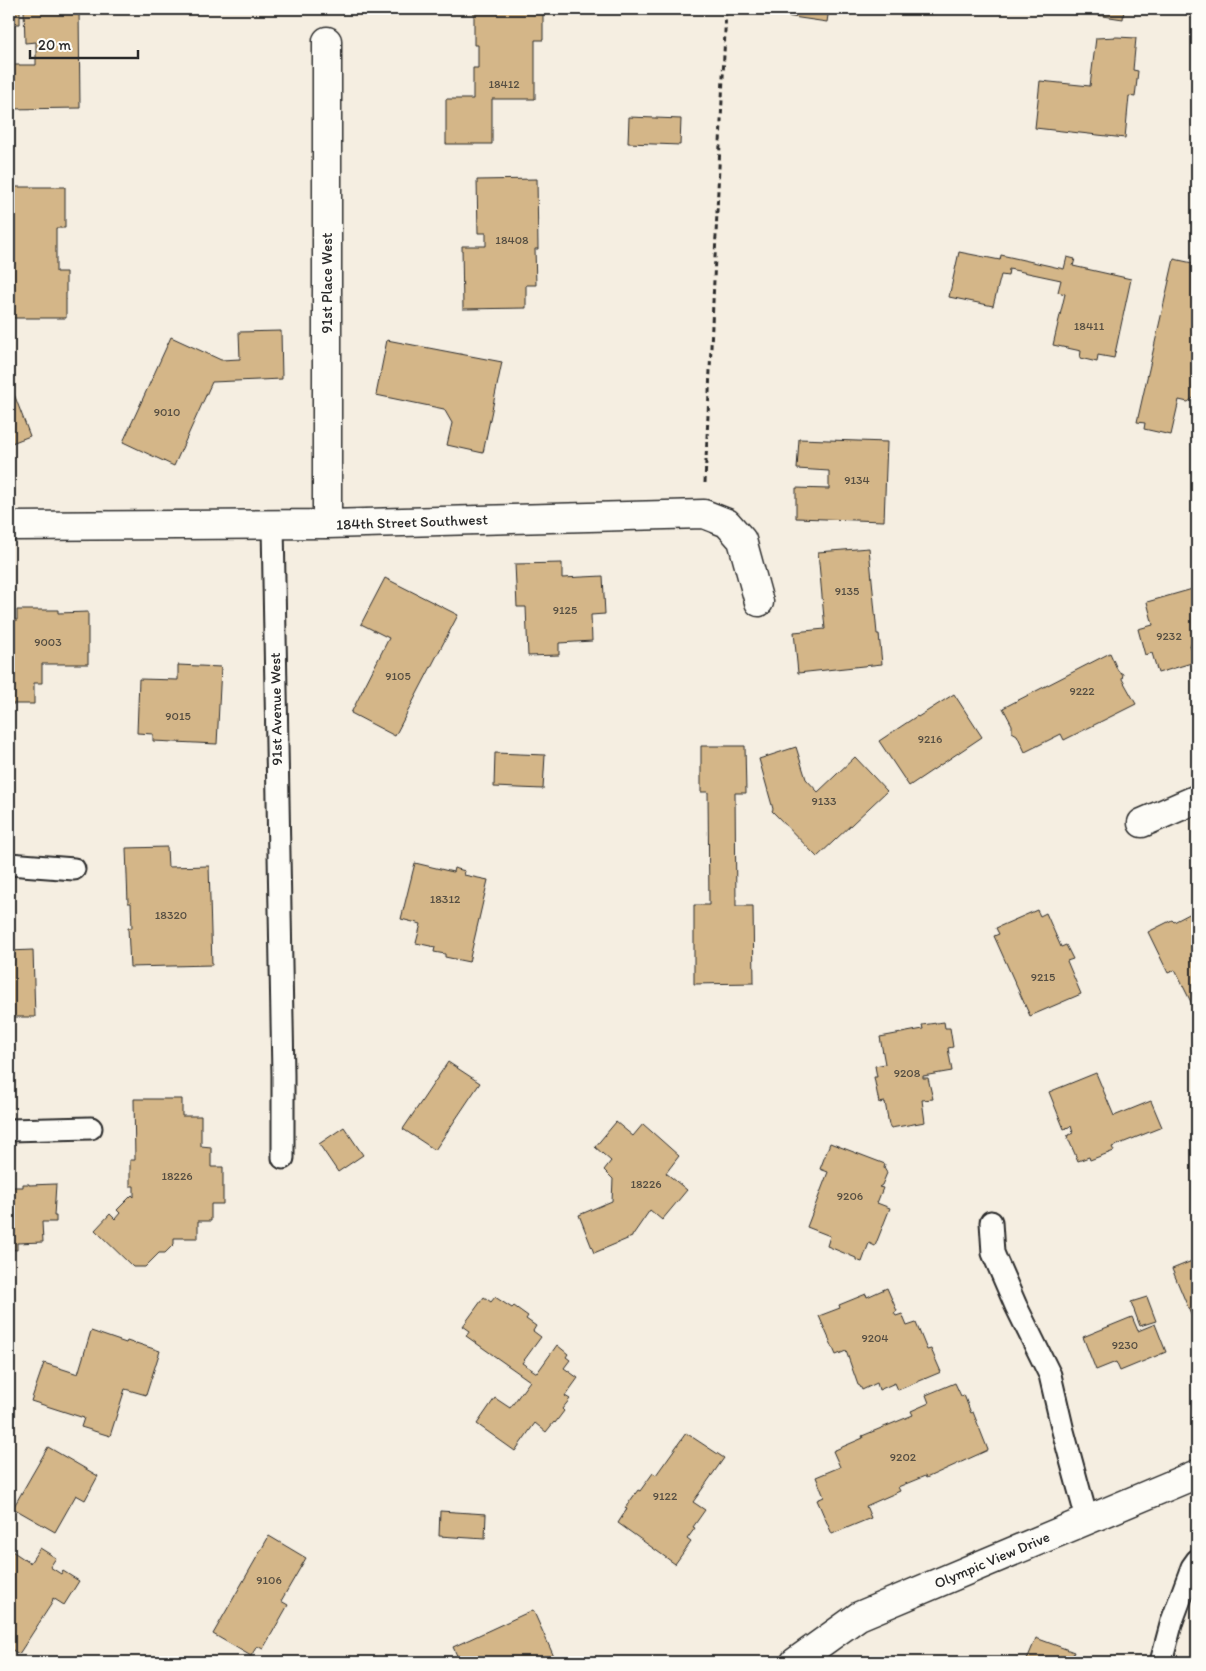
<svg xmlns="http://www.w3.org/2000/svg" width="1206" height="1671" font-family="Itim,sans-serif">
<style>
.building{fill:#d4b688;stroke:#2b2b2b}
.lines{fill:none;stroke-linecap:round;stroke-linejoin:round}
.lane-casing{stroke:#2b2b2b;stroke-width:25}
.street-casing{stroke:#2b2b2b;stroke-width:31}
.secondary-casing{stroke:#2b2b2b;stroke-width:31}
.path{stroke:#2b2b2b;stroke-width:3;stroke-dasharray:5 4;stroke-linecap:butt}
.lane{stroke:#fdfcf7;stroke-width:21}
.street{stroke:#fdfcf7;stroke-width:28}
.secondary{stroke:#fdfcf7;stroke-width:28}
.labels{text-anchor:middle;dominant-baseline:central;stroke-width:4;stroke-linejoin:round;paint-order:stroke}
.number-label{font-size:12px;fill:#554e42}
.street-label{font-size:15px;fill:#2b2b2b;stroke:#fdfcf7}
</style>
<rect width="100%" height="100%" fill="#f5eee1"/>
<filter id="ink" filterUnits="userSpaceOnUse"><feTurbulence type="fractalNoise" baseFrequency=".02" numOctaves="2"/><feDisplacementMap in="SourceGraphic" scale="10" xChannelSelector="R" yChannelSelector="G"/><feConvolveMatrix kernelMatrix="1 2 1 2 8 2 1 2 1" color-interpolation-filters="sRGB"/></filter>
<g filter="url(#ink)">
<path class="building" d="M 9,9 L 20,9 L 20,24 L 9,24 Z
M 24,9 L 79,9 L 80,108 L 9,109 L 9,65 L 36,65 L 36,42 L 25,43 Z
M 474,9 L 543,9 L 543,40 L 535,40 L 535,99 L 492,99 L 492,144 L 446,144 L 446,99 L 473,99 L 473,68 L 478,68 L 478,45 L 474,45 Z
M 780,9 L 829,9 L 827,22 L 779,15 Z
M 1078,9 L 1124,9 L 1123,19 L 1077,12 Z
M 1117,37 L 1136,38 L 1133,70 L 1138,71 L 1135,97 L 1129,96 L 1125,138 L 1035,128 L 1040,81 L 1090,86 L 1096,38 Z
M 629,117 L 681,119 L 680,145 L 628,143 Z
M 537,179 L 538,249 L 535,249 L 536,285 L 526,285 L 526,308 L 463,309 L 462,246 L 486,246 L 486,233 L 478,233 L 477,180 Z
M 9,187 L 65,187 L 65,228 L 56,228 L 56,272 L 66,272 L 66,318 L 9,318 Z
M 959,252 L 1000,260 L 1001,255 L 1064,269 L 1067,257 L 1075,259 L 1073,266 L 1131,279 L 1114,358 L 1098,355 L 1097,362 L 1080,358 L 1081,351 L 1053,345 L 1065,294 L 1058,292 L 1061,280 L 1009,269 L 1008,276 L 1001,275 L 993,306 L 949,297 Z
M 1174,259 L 1197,264 L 1197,399 L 1193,398 L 1188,402 L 1179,400 L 1171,435 L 1144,429 L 1145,423 L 1137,422 Z
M 281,331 L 282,379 L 212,382 L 174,466 L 123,442 L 171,337 L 221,360 L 240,359 L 239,332 Z
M 387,340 L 502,362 L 483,453 L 447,445 L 452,423 L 444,409 L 376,395 Z
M 9,381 L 30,436 L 9,444 Z
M 799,439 L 887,442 L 884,521 L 796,518 L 796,488 L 829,489 L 829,471 L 797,469 Z
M 869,548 L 877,634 L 879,634 L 882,664 L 798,673 L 794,632 L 825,629 L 818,552 Z
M 562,563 L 562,578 L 603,576 L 605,614 L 591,615 L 592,641 L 559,643 L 559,655 L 528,656 L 526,607 L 517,607 L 515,564 Z
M 385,578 L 458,615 L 395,736 L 351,713 L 389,638 L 361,624 Z
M 1196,588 L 1197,643 L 1190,645 L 1195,662 L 1158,673 L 1152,653 L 1145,655 L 1138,629 L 1153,625 L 1147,602 Z
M 17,610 L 58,610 L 58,613 L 88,612 L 88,664 L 42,664 L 42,683 L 34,683 L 34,704 L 9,704 L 9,620 L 17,620 Z
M 1110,653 L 1118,671 L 1123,674 L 1122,679 L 1136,704 L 1064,740 L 1061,734 L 1025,752 L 1017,735 L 1012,732 L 1012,725 L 1003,708 Z
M 178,665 L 221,667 L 217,744 L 153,741 L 153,734 L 137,733 L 139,679 L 178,680 Z
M 954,694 L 982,737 L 909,786 L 879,741 L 917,716 L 918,717 Z
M 701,746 L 745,746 L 746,793 L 735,793 L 736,906 L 753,906 L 754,983 L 694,984 L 694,905 L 709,905 L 708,792 L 701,792 Z
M 796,747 L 806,779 L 818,792 L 855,757 L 887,791 L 817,857 L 772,811 L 773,809 L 759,759 Z
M 495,753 L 545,755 L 543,789 L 494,787 Z
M 167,847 L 168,867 L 209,866 L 212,965 L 130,967 L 128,928 L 132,928 L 131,903 L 128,903 L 126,848 Z
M 415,863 L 453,872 L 454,868 L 465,871 L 464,875 L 488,880 L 469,962 L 445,957 L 445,954 L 434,952 L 435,947 L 416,943 L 421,924 L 401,919 Z
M 1037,910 L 1040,916 L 1046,913 L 1061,947 L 1066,945 L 1073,959 L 1067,961 L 1081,994 L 1030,1016 L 994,936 L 999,934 L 996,928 Z
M 1197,910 L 1197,1014 L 1175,970 L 1168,973 L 1148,932 L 1172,920 L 1174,922 Z
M 33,950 L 35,1017 L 11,1017 L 11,1024 L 9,1024 L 9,951 Z
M 944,1022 L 945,1028 L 950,1028 L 953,1047 L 948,1048 L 952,1071 L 923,1076 L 923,1078 L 928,1078 L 933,1099 L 922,1100 L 925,1122 L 891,1128 L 889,1125 L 885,1102 L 879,1103 L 874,1077 L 877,1077 L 875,1066 L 885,1064 L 880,1037 L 923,1029 L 922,1025 Z
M 448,1062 L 480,1083 L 435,1150 L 403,1129 Z
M 1096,1073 L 1114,1116 L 1151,1101 L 1162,1127 L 1112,1147 L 1114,1151 L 1090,1160 L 1089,1157 L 1078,1161 L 1067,1136 L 1073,1133 L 1071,1126 L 1064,1129 L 1049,1092 Z
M 134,1099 L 182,1099 L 182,1116 L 201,1116 L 201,1146 L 211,1147 L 211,1167 L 223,1167 L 223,1204 L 211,1204 L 211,1221 L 198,1221 L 198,1238 L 174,1238 L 174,1244 L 165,1253 L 159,1253 L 145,1267 L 133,1267 L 95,1230 L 110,1214 L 115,1219 L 120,1213 L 117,1210 L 132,1195 L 134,1197 L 134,1186 L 130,1186 L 130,1160 L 135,1160 Z
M 616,1122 L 633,1136 L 643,1124 L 679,1156 L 666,1173 L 687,1190 L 662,1220 L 650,1210 L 632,1236 L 632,1237 L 594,1253 L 579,1215 L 612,1201 L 613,1179 L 604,1170 L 611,1161 L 595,1147 Z
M 344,1127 L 363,1155 L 338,1172 L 319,1144 Z
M 830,1143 L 885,1164 L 884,1168 L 887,1173 L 882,1185 L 879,1187 L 883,1188 L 877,1203 L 890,1208 L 875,1246 L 869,1243 L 862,1262 L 856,1260 L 856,1258 L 827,1246 L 830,1236 L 807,1227 L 828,1172 L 820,1169 Z
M 9,1181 L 10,1181 L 10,1187 L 23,1187 L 23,1184 L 29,1184 L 29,1185 L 56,1184 L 54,1216 L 56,1216 L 56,1222 L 42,1222 L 43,1242 L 17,1243 L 17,1250 L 9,1249 Z
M 1197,1259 L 1197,1329 L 1172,1269 Z
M 887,1288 L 897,1311 L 894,1313 L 896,1316 L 902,1314 L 907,1326 L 916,1323 L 927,1350 L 931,1349 L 941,1372 L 898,1390 L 895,1383 L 879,1390 L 877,1383 L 862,1390 L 860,1386 L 858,1385 L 846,1351 L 836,1355 L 819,1316 L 840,1308 L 839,1305 L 866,1294 L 867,1297 Z
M 484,1297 L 491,1302 L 495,1297 L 512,1308 L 514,1306 L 528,1316 L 526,1319 L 536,1326 L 533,1331 L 541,1337 L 522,1363 L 537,1373 L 557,1345 L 568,1354 L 566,1357 L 570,1360 L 564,1368 L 578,1378 L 565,1396 L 570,1399 L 562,1409 L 564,1411 L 555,1423 L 554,1422 L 546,1432 L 535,1423 L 515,1451 L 477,1424 L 495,1398 L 510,1408 L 530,1381 L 466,1336 L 470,1331 L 463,1326 Z
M 1147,1297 L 1156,1321 L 1140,1326 L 1131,1302 Z
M 1132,1317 L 1138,1331 L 1155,1324 L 1166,1352 L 1120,1371 L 1116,1362 L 1096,1370 L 1083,1337 Z
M 91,1331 L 126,1343 L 127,1341 L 136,1344 L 136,1343 L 160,1351 L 146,1395 L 125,1389 L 110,1436 L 81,1427 L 84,1418 L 31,1401 L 44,1363 L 78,1374 Z
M 955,1383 L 961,1396 L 964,1395 L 971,1413 L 973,1412 L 988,1450 L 926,1478 L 925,1476 L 898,1487 L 900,1491 L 866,1506 L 871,1518 L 832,1534 L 817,1500 L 824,1497 L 816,1477 L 840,1467 L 833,1451 L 863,1438 L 862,1436 L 913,1415 L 911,1411 L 929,1403 L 926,1395 Z
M 686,1433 L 724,1458 L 693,1502 L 705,1510 L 693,1527 L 695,1528 L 687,1539 L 691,1542 L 675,1564 L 618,1523 L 627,1509 L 625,1508 L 638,1490 L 640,1491 L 653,1473 L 656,1475 Z
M 48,1447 L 98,1476 L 85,1500 L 76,1495 L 55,1532 L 13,1508 Z
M 440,1511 L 486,1514 L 485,1539 L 439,1536 Z
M 269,1536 L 306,1558 L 281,1601 L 288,1605 L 263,1649 L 257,1646 L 251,1656 L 213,1634 Z
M 40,1548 L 56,1558 L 50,1567 L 61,1574 L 63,1571 L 79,1581 L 64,1605 L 53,1598 L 52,1603 L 19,1654 L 9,1648 L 9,1612 L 13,1604 L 9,1601 L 9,1549 L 30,1563 Z
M 533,1610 L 555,1659 L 548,1662 L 460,1662 L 453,1647 Z
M 1036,1638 L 1074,1652 L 1070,1662 L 1026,1662 Z
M 989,1658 L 1002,1662 L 987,1662 Z"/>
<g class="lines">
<defs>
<path id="lane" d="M 273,525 L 283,1075 L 283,1158
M 9,864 L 74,869
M 9,1130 L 91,1128
M 991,1222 L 993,1253 L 1016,1306 L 1050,1375 L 1063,1431 L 1087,1519
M 1161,1662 L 1172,1621 L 1192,1567 L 1197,1560"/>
<path id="street" d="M 327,524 L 327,41
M 9,526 L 327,524 L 704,514 L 727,523 L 742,540 L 759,602
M 1142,823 L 1197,799"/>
<path id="secondary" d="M 795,1662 L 859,1616 L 1197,1474"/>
</defs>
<use href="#lane" class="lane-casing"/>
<use href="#street" class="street-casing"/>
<use href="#secondary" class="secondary-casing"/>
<path class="path" d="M 705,483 L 726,9"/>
<use href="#lane" class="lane"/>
<use href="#street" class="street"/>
<use href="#secondary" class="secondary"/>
</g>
</g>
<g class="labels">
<g class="number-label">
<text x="504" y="84">18412</text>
<text x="512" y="240">18408</text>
<text x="1089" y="326">18411</text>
<text x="167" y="412">9010</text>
<text x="857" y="480">9134</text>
<text x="847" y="591">9135</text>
<text x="565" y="610">9125</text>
<text x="1169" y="636">9232</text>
<text x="48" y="642">9003</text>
<text x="398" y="676">9105</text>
<text x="1082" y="691">9222</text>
<text x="178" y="716">9015</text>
<text x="930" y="739">9216</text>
<text x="824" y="801">9133</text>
<text x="445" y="899">18312</text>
<text x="171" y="915">18320</text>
<text x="1043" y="977">9215</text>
<text x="907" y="1073">9208</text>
<text x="177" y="1176">18226</text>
<text x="646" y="1184">18226</text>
<text x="850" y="1196">9206</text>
<text x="875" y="1338">9204</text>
<text x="1125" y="1345">9230</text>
<text x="903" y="1457">9202</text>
<text x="665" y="1496">9122</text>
<text x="269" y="1580">9106</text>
</g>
<g class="street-label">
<text transform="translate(327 283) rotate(-90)">91st Place West</text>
<text transform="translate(412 522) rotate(-2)">184th Street Southwest</text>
<text transform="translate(276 709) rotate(-91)">91st Avenue West</text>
<text transform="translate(992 1560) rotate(-23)">Olympic View Drive</text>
</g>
</g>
<rect width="1206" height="1671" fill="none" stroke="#fdfcf7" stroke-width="30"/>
<rect x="15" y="15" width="1176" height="1641" fill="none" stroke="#2b2b2b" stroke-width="2" filter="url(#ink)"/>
<path d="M30 50v8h108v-8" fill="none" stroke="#2b2b2b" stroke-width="2.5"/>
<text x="38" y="50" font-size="15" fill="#2b2b2b" stroke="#fdfcf7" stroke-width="4" paint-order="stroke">20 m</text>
</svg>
